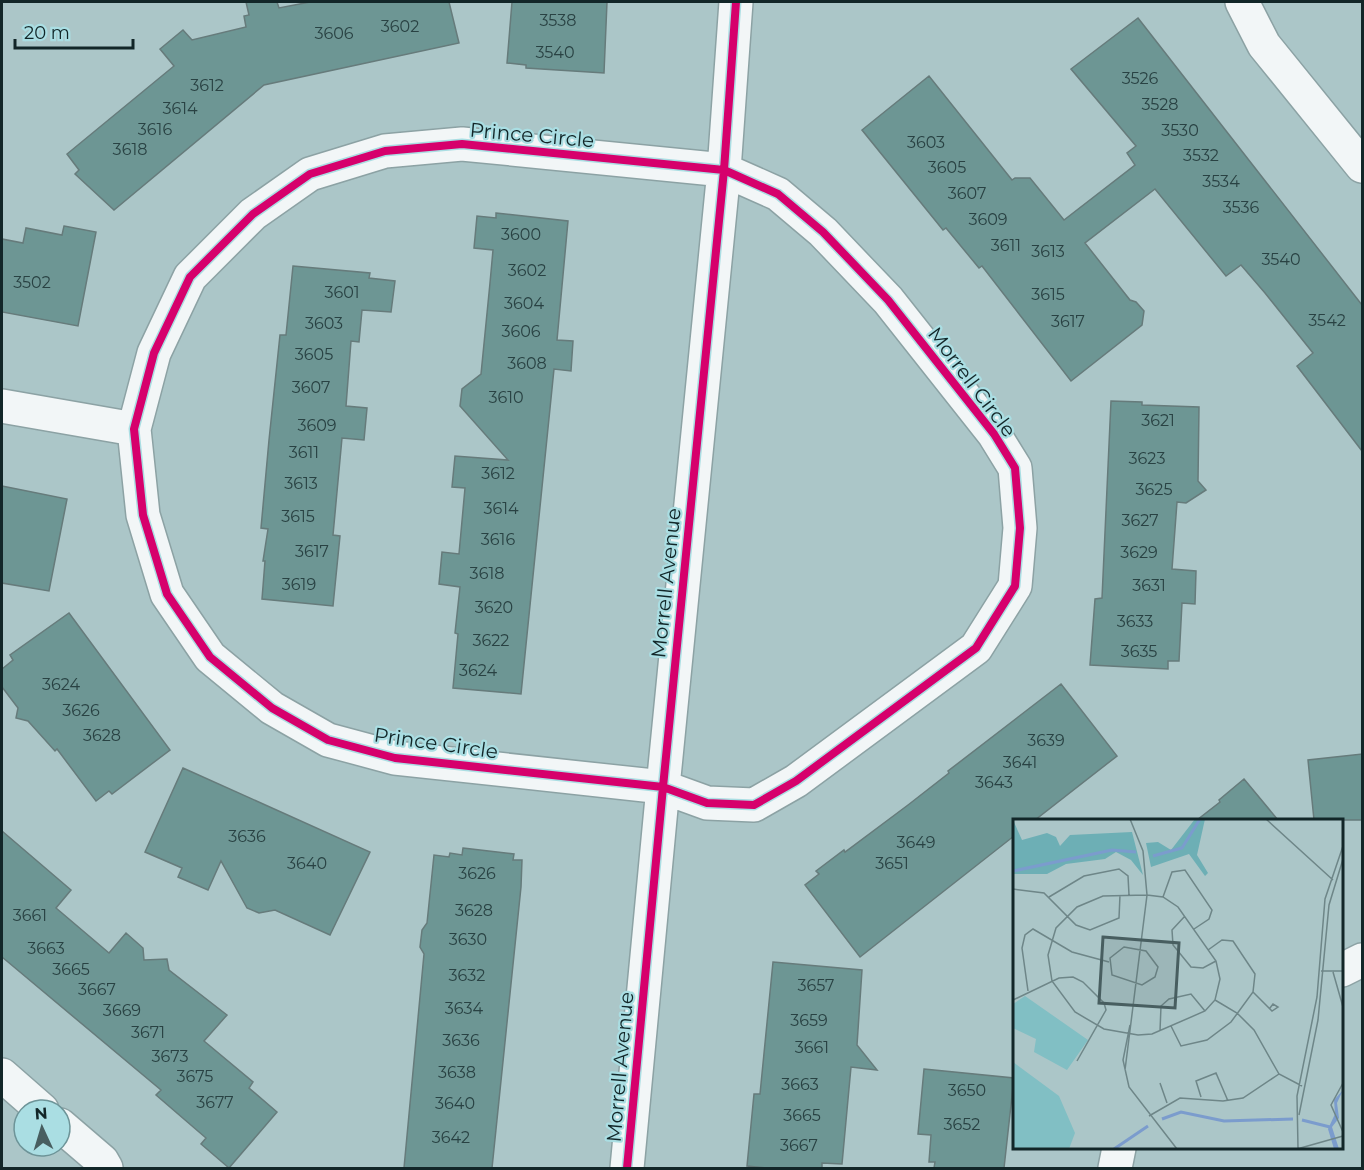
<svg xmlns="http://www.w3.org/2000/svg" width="1364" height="1170" font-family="Montserrat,sans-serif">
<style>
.building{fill:#6d9694;stroke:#667b7b;stroke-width:1.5}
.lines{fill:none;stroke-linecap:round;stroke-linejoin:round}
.minor-casing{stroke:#8ca2a4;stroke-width:36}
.minor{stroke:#f2f6f7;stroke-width:33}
.cycleway-casing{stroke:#aadee3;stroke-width:11}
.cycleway{stroke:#d6006c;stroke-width:8}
.labels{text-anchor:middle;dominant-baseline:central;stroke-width:4.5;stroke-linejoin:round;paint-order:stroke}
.number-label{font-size:16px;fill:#294243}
.street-label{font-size:20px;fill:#122628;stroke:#aadee3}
.inset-river{fill:none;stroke:#7b9ccd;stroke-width:3}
.inset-road{fill:none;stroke:#6e8688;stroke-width:1.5}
.view{fill:#485e60;fill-opacity:0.15;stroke:#485e60;stroke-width:3}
.inset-edge{fill:none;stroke:#122628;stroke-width:3}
</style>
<rect width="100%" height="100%" fill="#abc6c8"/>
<path class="building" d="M 246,2 L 277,2 L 279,8 L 310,2 L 449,2 L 459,43 L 264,85 L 114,210 L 75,174 L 79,170 L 67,154 L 174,66 L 160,49 L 183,30 L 192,40 L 246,27 L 244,16 L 249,15 Z
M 512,2 L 607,2 L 604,73 L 526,68 L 526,65 L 507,63 Z
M 1138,18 L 1362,305 L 1362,451 L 1297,366 L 1313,353 L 1265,293 L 1241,265 L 1226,276 L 1155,189 L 1085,243 L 1130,300 L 1136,302 L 1144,311 L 1142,325 L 1071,381 L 982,266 L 979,268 L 946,228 L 943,230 L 862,130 L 929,76 L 1012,180 L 1015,178 L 1030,178 L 1064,220 L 1135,165 L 1127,153 L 1136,146 L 1071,69 Z
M 496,213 L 568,221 L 557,340 L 573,341 L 571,371 L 554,369 L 521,694 L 453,688 L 458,634 L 455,633 L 460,587 L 439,584 L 442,552 L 459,554 L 465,488 L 452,487 L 455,456 L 508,460 L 460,406 L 462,389 L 481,374 L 490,283 L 493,250 L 474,248 L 477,216 L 496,218 Z
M 64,226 L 96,232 L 78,326 L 2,312 L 2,239 L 23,243 L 26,228 L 62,235 Z
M 293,266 L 370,273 L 369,278 L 395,281 L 391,312 L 362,310 L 359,342 L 351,341 L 346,406 L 367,408 L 364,440 L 342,438 L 333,535 L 340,536 L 333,606 L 262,599 L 265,561 L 263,561 L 268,529 L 261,528 L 269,440 L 280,335 L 286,335 Z
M 1111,401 L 1142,402 L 1142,405 L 1199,407 L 1198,481 L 1206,490 L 1186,503 L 1177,502 L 1172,569 L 1196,571 L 1195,604 L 1182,603 L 1179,661 L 1168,661 L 1168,669 L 1090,665 L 1095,599 L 1102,598 Z
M 2,486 L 67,499 L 49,591 L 2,583 Z
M 69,613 L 170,750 L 112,794 L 109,791 L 96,801 L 57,749 L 55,751 L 28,721 L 16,718 L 18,708 L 2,687 L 2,669 L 13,660 L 10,655 Z
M 1061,684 L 1117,756 L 1035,820 L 1014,820 L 1014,836 L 860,957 L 805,885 L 819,874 L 816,871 L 844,850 L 845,852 L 908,805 L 949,773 L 948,771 Z
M 1362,754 L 1362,820 L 1314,820 L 1308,760 Z
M 183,768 L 370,852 L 330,935 L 275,910 L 259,913 L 247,908 L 221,861 L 208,890 L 178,877 L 182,868 L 145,852 Z
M 1244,779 L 1278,820 L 1197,820 L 1220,802 L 1219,800 Z
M 2,831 L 71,890 L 56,908 L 109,953 L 126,933 L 143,948 L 144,960 L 167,959 L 169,970 L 227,1015 L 204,1041 L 253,1082 L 249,1088 L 277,1112 L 229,1168 L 201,1144 L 206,1138 L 156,1095 L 161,1090 L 2,957 Z
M 463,848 L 514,854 L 513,860 L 522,860 L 521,887 L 492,1168 L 404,1168 L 424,954 L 420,947 L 422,930 L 427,923 L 434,855 L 449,857 L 450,853 L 462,855 Z
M 773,962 L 862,970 L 857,1045 L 877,1070 L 851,1067 L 842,1164 L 822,1163 L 822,1168 L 766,1168 L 747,1166 L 754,1094 L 760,1094 Z
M 924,1069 L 1014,1078 L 1004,1168 L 934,1168 L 935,1162 L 929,1162 L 931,1135 L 918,1134 Z"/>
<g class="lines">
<defs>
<path id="minor" d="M 1242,2 L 1264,45 L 1362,166
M 462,144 L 724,170 L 778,194 L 823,232 L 888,300 L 994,434 L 1015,468 L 1020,528 L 1015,586 L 976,648 L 796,781 L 754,805 L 707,803 L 663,787 L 395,758 L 328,740 L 272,708 L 210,657 L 167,594 L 143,515 L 134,429 L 154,353 L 190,277 L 253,214 L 310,174 L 385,151 Z
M 2,406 L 134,429
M 1342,970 L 1362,960
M 2,1075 L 42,1110
M 60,1125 L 102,1161 L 106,1168
M 627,1168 L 663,787 L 724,170 L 736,2
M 1115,1168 L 1119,1148"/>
</defs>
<use href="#minor" class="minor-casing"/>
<use href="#minor" class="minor"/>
<defs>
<path id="cycleway" d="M 462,144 L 724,170 L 778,194 L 823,232 L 888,300 L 994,434 L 1015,468 L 1020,528 L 1015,586 L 976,648 L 796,781 L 754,805 L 707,803 L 663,787 L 395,758 L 328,740 L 272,708 L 210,657 L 167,594 L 143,515 L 134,429 L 154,353 L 190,277 L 253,214 L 310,174 L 385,151 Z
M 627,1168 L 663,787 L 724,170 L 736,2"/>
</defs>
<use href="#cycleway" class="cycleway-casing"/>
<use href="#cycleway" class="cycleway"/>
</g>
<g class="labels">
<g class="number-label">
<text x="558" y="20">3538</text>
<text x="400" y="26">3602</text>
<text x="334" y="33">3606</text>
<text x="555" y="52">3540</text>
<text x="1140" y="78">3526</text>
<text x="207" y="85">3612</text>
<text x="1160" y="104">3528</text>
<text x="180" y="108">3614</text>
<text x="155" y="129">3616</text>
<text x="1180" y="130">3530</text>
<text x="926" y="142">3603</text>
<text x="130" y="149">3618</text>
<text x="1201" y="155">3532</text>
<text x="947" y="167">3605</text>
<text x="1221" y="181">3534</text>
<text x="967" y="193">3607</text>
<text x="1241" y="207">3536</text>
<text x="988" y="219">3609</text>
<text x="521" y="234">3600</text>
<text x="1006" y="245">3611</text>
<text x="1048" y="251">3613</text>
<text x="1281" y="259">3540</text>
<text x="527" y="270">3602</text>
<text x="32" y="282">3502</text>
<text x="342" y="292">3601</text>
<text x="1048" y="294">3615</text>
<text x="524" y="303">3604</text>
<text x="1327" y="320">3542</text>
<text x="1068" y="321">3617</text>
<text x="324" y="323">3603</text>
<text x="521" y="331">3606</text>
<text x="314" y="354">3605</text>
<text x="527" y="363">3608</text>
<text x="311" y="387">3607</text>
<text x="506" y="397">3610</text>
<text x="1158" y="420">3621</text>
<text x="317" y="425">3609</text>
<text x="304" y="452">3611</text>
<text x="1147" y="458">3623</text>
<text x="498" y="473">3612</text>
<text x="301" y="483">3613</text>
<text x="1154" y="489">3625</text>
<text x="501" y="508">3614</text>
<text x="298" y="516">3615</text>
<text x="1140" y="520">3627</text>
<text x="498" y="539">3616</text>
<text x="312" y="551">3617</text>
<text x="1139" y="552">3629</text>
<text x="487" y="573">3618</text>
<text x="299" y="584">3619</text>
<text x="1149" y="585">3631</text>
<text x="494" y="607">3620</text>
<text x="1135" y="621">3633</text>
<text x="491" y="640">3622</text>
<text x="1139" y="651">3635</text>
<text x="478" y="670">3624</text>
<text x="61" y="684">3624</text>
<text x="81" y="710">3626</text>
<text x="102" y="735">3628</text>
<text x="1046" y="740">3639</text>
<text x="1020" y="762">3641</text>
<text x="994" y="782">3643</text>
<text x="247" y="836">3636</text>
<text x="916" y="842">3649</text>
<text x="307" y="863">3640</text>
<text x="892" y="863">3651</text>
<text x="477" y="873">3626</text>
<text x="474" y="910">3628</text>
<text x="30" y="915">3661</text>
<text x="468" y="939">3630</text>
<text x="46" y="948">3663</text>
<text x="71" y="969">3665</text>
<text x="467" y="975">3632</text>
<text x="816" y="985">3657</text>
<text x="97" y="989">3667</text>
<text x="464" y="1008">3634</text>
<text x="122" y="1010">3669</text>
<text x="809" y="1020">3659</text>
<text x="148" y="1032">3671</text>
<text x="461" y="1040">3636</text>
<text x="812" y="1047">3661</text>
<text x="170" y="1056">3673</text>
<text x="457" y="1072">3638</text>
<text x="195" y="1076">3675</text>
<text x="800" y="1084">3663</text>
<text x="967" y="1090">3650</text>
<text x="215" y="1102">3677</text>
<text x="455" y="1103">3640</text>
<text x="802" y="1115">3665</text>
<text x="962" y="1124">3652</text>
<text x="451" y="1137">3642</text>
<text x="799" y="1145">3667</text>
</g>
<g class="street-label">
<text transform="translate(532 135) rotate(5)">Prince Circle</text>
<text transform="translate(972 382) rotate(53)">Morrell Circle</text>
<text transform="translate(666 583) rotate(-84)">Morrell Avenue</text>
<text transform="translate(436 743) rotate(8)">Prince Circle</text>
<text transform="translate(620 1067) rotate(-85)">Morrell Avenue</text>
</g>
</g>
<g transform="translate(1013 819)">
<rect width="330" height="330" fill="#abc6c8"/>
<path d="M 12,177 L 75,221 L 54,251 L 21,233 L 23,220 L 0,209 L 0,185 ZM 0,243 L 46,277 L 62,314 L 56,330 L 0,330 Z" fill="#81bfc4"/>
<path d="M 182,0 L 192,0 L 184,36 L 195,54 L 192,57 L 176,35 L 138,48 L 133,24 L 145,23 L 158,31 ZM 0,1 L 9,21 L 34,14 L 43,18 L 47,27 L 57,16 L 119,13 L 130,56 L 118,41 L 103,33 L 92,40 L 53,45 L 34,55 L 0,55 Z" fill="#6dafb5"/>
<path d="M 330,271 L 324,284 L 326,299 L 319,308 L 326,330 L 321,330 L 315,310 L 322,295 L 321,281 Z" fill="#7b9ccd"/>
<path class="inset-river" d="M 140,37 L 169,29 L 187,0M 0,52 L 99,31 L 123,33M 149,300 L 168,293 L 211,302 L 280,300M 289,301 L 317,308M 101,330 L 135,307"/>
<path class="inset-road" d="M 253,0 L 320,61M 0,70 L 31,74 L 63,106 L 77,111 L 106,99 L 107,76M 134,76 L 150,78 L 165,88 L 203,142 L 207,160 L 202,181 L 192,192 L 139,215 L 125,216 L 91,210 L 62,193 L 39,162 L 35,136 L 43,109 L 64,88 L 90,77 ZM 36,78 L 71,57 L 106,50 L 115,57 L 116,76M 150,78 L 159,53 L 172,51 L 199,91 L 196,100 L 181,110M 172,97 L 159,111 L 160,126 L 178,148 L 190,149 L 203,142M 111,128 L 133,132 L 145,148 L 142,158 L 129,166 L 99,156 L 97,139 ZM 308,152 L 330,152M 320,153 L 330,188M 15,172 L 9,129 L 12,116 L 20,110 L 59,133 L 96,143M 240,173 L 259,192 L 265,188 L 260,185 L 257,189M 0,181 L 46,159 L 60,158 L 70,163 L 91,184 L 93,191 L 64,242M 202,181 L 224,194 L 241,211 L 266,255 L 289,267M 117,206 L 110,241 L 116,268 L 164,330M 158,207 L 168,227 L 194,221 L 218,203 L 240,173 L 242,155 L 220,122 L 209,121 L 195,131M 147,212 L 148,187 L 156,180 L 178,175 L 192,192M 112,251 L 134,76 L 130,32 L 117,0M 147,264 L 154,284M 330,264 L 318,286 L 330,313M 188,278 L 183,262 L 203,254 L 215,282M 286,296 L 305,201 L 316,86 L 330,40M 136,297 L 167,279 L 210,282 L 230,279 L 266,255M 285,329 L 284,277 L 304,178 L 312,80 L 330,27M 284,330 L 330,317"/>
<path class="view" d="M 90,118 L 166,124 L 162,189 L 86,184 Z"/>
<rect width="330" height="330" class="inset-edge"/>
</g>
<rect width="1364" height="1170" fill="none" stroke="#122628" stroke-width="6"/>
<g transform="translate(42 1128) rotate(356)"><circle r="28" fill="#aadee3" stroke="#6d9498" stroke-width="1.5"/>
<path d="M0-4.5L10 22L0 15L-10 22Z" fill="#485e60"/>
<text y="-9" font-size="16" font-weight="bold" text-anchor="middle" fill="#122628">N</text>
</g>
<path d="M15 39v9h118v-9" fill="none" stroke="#122628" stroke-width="3"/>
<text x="24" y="39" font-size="18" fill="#122628" stroke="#aadee3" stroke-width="4.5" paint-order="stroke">20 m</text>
</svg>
